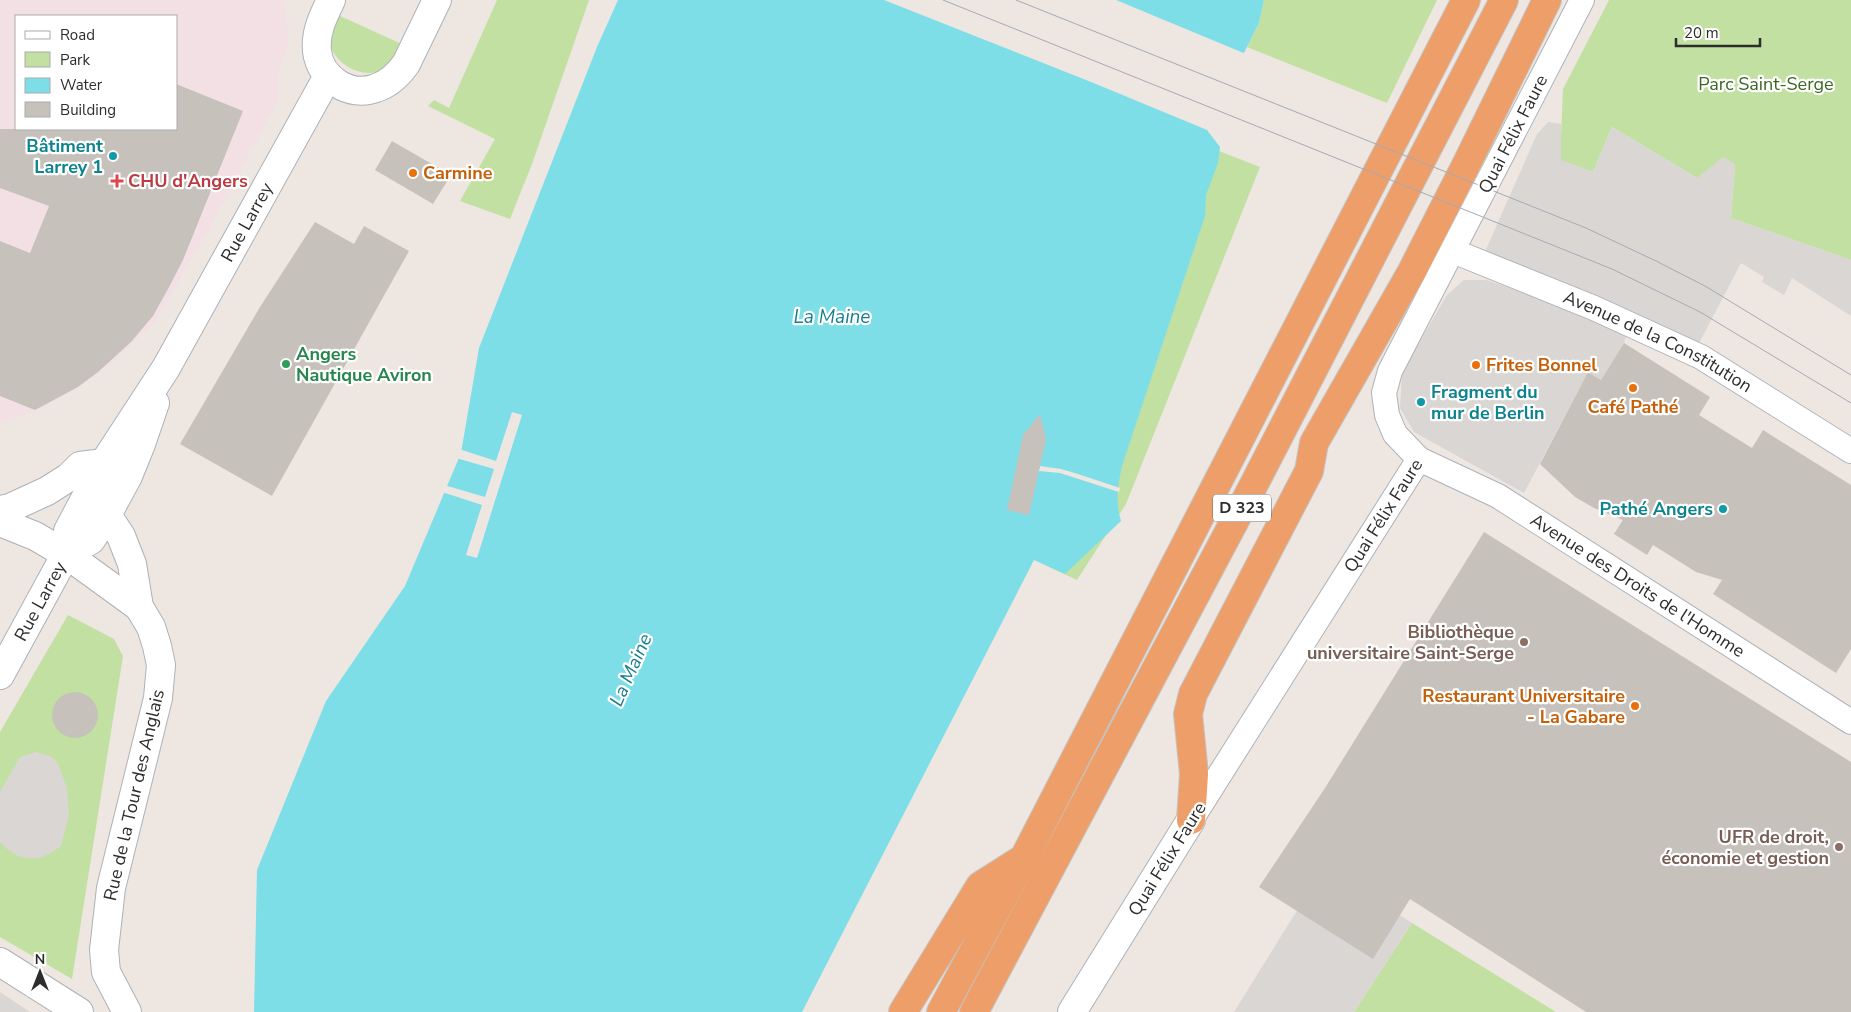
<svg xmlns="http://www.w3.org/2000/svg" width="1851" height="1012" font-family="'Nunito Sans',sans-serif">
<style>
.medical{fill:#f3e0e4;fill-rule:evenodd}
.green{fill:#c2e0a2}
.plaza{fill:#dad6d4}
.water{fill:#7ddee7}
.pier{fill:#eee6e1}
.building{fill:#c7c1bc}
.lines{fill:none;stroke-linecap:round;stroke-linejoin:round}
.minor-casing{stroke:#adb2b8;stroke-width:26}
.tertiary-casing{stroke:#adb2b8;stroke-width:30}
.secondary-casing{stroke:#adb2b8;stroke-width:30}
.trunk-casing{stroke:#c4c4c4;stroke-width:30}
.minor{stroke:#fff;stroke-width:24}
.tertiary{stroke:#fff;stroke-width:28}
.secondary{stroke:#fff;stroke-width:28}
.trunk{stroke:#ee9f69;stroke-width:28}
.tram{stroke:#a4aab6;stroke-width:1}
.culture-dot{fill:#0f9aa8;stroke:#fff;stroke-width:2}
.food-dot{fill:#e8710a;stroke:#fff;stroke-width:2}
.health-dot{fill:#e0444e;stroke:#fff;stroke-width:2}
.leisure-dot{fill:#2e9e5b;stroke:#fff;stroke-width:2}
.education-dot{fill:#8d6e63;stroke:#fff;stroke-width:2}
.labels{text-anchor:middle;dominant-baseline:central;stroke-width:4.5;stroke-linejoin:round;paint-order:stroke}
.shield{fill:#fff;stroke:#6c6c6c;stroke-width:1}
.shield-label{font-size:16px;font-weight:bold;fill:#2d2d2d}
.park-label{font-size:18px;fill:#3c6721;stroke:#fff}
.street-label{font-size:18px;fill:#2d2d2d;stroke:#fff}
.culture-label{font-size:18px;font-weight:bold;fill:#0d838f;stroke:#fff;text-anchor:end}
.food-label{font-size:18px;font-weight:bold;fill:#c56008;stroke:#fff;text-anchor:start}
.health-label{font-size:18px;font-weight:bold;fill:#be3a42;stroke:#fff;text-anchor:start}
.leisure-label{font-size:18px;font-weight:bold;fill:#27864d;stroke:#fff;text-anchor:start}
.education-label{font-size:18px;font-weight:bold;fill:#785e54;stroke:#fff;text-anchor:end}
.water-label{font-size:19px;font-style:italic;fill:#177d90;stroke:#fff}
</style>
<rect width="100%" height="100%" fill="#eee6e1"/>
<path class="medical" d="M 0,0 L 284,0 L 289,43 L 278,72 L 277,102 L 207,233 L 154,323 L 106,368 L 78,387 L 44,407 L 0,424 ZM 16,16 L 176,16 L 176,129 L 16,129 Z"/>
<path class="green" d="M 497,0 L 589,0 L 532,164 L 510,219 L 460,201 L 495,139 L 428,106 L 434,100 L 449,108 Z
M 1264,0 L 1437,0 L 1387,103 L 1247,47 L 1259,23 Z
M 1609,0 L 1851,0 L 1851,260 L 1731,218 L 1735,164 L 1697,178 L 1612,127 L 1593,172 L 1560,160 L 1563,89 Z
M 338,15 L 406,46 C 401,52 396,60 391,65 C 371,83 336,68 330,44 C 328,37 330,27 330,20 Z
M 1155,126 L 1260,167 L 1126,504 L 1077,580 L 1045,565 L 1113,440 Z
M 68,615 L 114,639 L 123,656 L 72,979 L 0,937 L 0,732 Z
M 1412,923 L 1556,1012 L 1354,1012 Z"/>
<path class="plaza" d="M 1548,122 L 1561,124 L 1561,160 L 1593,172 L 1612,127 L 1697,178 L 1723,157 L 1735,164 L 1731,218 L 1851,260 L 1851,316 L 1792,278 L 1784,295 L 1762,282 L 1764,277 L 1741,263 L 1697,347 L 1484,254 L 1537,134 Z
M 1464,280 L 1486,280 L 1559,305 L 1626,335 L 1624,343 L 1601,380 L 1588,372 L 1524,493 L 1414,432 L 1400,408 L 1402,372 L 1447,295 Z
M 36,752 L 50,756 L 57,762 L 67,787 L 69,815 L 61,846 L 51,853 L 40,858 L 28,858 L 18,856 L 8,850 L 0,842 L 0,792 L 20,757 Z
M 1314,859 L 1412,923 L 1354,1012 L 1234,1012 L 1311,888 Z
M 0,992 L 30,1012 L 0,1012 Z"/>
<path class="water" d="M 618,0 L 1264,0 L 1259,23 L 1208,124 L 1207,130 L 1220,147 L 1218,163 L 1206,195 L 1205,216 L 1122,466 C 1118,484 1115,502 1121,521 L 1065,574 L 1034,560 L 802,1012 L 254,1012 L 257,870 L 326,701 L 405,586 L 461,453 L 479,348 L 597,47 Z"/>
<path class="pier" d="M 884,0 L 1116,0 L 1246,54 L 1210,125 L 1209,129 L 1212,132 L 1096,84 Z
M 512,412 L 522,415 L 477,558 L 466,555 L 482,505 L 442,492 L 444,485 L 485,497 L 494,469 L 456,458 L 459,449 L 496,461 Z
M 1040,466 L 1061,469 L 1078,474 L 1120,488 L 1119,492 L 1060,473 L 1039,471 Z"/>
<path class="building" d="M 176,84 L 243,111 L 183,260 L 168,289 L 153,316 L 131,342 L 98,372 L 78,387 L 35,410 L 0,396 L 0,241 L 30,253 L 49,206 L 0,188 L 0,129 L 176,129 Z
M 392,141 L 451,175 L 433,204 L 375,170 Z
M 315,222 L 354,244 L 364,226 L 409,251 L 272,496 L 180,444 L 260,307 Z
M 1624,343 L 1710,397 L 1699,415 L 1752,448 L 1763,430 L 1851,485 L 1851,649 L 1836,673 L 1713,594 L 1722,580 L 1696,572 L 1653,545 L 1647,555 L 1614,534 L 1623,520 L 1594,508 L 1575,497 L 1540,464 L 1588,372 L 1601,380 Z
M 1040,414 L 1046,439 L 1029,515 L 1007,510 L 1023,435 Z
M 1484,532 L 1851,762 L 1851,1012 L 1586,1012 L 1410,899 L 1373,959 L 1259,887 L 1325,788 Z
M52 715a23 23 0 1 1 46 0a23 23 0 1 1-46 0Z"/>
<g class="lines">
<defs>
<g id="minor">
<path id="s1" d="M 1582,0 L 1390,371 L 1384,393 L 1387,415 L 1395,434 L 1419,459 L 1498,496 L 1851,722"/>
<path id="s2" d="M 1453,251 L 1594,308 L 1701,357 L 1851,451"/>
<path id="s3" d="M 1191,820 L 1419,459"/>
</g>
<g id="tertiary">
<path d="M 331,0 C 323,17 315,32 317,51 C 320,79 350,98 376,88 C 389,84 398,75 406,64 L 437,0"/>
<path d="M 107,515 L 121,536 L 132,564 L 139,607"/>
<path d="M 66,554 L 91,540 L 107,515 L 128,476 L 141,444 L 155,403"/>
<path id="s4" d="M 0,675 L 66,554 L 68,531 L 104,463 L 166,368 L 328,76"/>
<path d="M 1072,1012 L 1191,820"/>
</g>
<path id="secondary" d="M 0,510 L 10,508 L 47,491 L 69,477 L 80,466 L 104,463
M 0,522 L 35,536 L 66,554 L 139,607 L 151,627 L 157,646 L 161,665 L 158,698 L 111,888 L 104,950 L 106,972 L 127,1012
M 0,962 L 79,1012"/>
<path id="trunk" d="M 1191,820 L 1194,774 L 1188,714 L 1193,694 L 1309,471 L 1314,443 L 1411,273 L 1467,163 L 1547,0
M 903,1012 L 980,886 L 1021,860
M 941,1012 L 1024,858 L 1466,0
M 974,1012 L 1251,490 L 1504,0"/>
</defs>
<use href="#minor" class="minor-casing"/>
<use href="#tertiary" class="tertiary-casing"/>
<use href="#secondary" class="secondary-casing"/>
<use href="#trunk" class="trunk-casing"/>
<use href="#minor" class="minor"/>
<use href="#tertiary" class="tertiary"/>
<use href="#secondary" class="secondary"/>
<use href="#trunk" class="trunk"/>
<path class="tram" d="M 943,0 L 1612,269 L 1700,312 L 1851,403
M 1016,0 L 1586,228 L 1656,261 L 1705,286 L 1851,375"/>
</g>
<g class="culture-dot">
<circle cx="113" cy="156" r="5"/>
<circle cx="1421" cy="402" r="5"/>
<circle cx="1723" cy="509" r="5"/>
</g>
<g class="food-dot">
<circle cx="413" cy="173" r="5"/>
<circle cx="1476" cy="365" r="5"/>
<circle cx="1633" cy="388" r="5"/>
<circle cx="1635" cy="706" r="5"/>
</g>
<path class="health-dot" d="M114.5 173.5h5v5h5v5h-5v5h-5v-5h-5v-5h5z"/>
<circle class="leisure-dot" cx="286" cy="364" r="5"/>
<g class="education-dot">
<circle cx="1524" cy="642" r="5"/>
<circle cx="1839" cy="847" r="5"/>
</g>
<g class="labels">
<rect class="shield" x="1213" y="494.5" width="58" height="27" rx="4"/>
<g class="shield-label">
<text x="1242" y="508">D 323</text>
</g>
<g class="park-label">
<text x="1766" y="84">Parc Saint-Serge</text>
</g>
<g class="street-label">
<text transform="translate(1513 134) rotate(-63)">Quai Félix Faure</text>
<text stroke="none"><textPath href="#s4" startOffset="518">Rue Larrey</textPath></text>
<text stroke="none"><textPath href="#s2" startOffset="224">Avenue de la Constitution</textPath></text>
<text stroke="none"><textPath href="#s3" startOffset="360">Quai Félix Faure</textPath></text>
<text stroke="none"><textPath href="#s1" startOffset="771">Avenue des Droits de l'Homme</textPath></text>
<text stroke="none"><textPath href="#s4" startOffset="84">Rue Larrey</textPath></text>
<text transform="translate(134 795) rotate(-77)">Rue de la Tour des Anglais</text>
<text transform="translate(1167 859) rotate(-58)">Quai Félix Faure</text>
</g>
<g class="culture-label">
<text x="103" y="146">Bâtiment<tspan x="103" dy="21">Larrey 1</tspan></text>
<text x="1431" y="392" text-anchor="start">Fragment du<tspan x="1431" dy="21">mur de Berlin</tspan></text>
<text x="1713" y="509">Pathé Angers</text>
</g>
<g class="food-label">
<text x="423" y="173">Carmine</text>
<text x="1486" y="365">Frites Bonnel</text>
<text x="1633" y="407" text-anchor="middle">Café Pathé</text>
<text x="1625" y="696" text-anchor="end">Restaurant Universitaire<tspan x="1625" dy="21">- La Gabare</tspan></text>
</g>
<g class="health-label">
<text x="128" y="181">CHU d'Angers</text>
</g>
<g class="leisure-label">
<text x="296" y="354">Angers<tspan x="296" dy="21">Nautique Aviron</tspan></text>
</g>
<g class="education-label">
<text x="1514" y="632">Bibliothèque<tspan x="1514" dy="21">universitaire Saint-Serge</tspan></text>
<text x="1829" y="837">UFR de droit,<tspan x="1829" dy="21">économie et gestion</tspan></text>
</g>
<g class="water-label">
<text x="832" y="317">La Maine</text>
<text transform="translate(631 670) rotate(-66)">La Maine</text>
</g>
</g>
<rect x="15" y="15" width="162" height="115" fill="#ffffff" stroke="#ababab"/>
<rect x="25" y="31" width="25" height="8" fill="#ffffff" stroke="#ababab"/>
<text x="60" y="40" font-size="15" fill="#2d2d2d">Road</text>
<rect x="25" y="52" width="25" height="15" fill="#c2e0a2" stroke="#ababab"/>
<text x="60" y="65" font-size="15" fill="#2d2d2d">Park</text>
<rect x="25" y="78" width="25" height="15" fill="#7ddee7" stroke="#ababab"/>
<text x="60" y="90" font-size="15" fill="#2d2d2d">Water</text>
<rect x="25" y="102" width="25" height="15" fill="#c7c1bc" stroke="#ababab"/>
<text x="60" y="115" font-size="15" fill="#2d2d2d">Building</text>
<g transform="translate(40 972)" stroke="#ffffff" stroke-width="4" paint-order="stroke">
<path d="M0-4L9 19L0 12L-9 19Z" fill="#2d2d2d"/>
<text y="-8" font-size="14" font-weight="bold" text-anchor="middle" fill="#2d2d2d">N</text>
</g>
<path d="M1676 38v8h84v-8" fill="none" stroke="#2d2d2d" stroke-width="2.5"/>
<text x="1684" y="38" font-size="15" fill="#2d2d2d" stroke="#ffffff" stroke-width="4" paint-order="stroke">20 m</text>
</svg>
